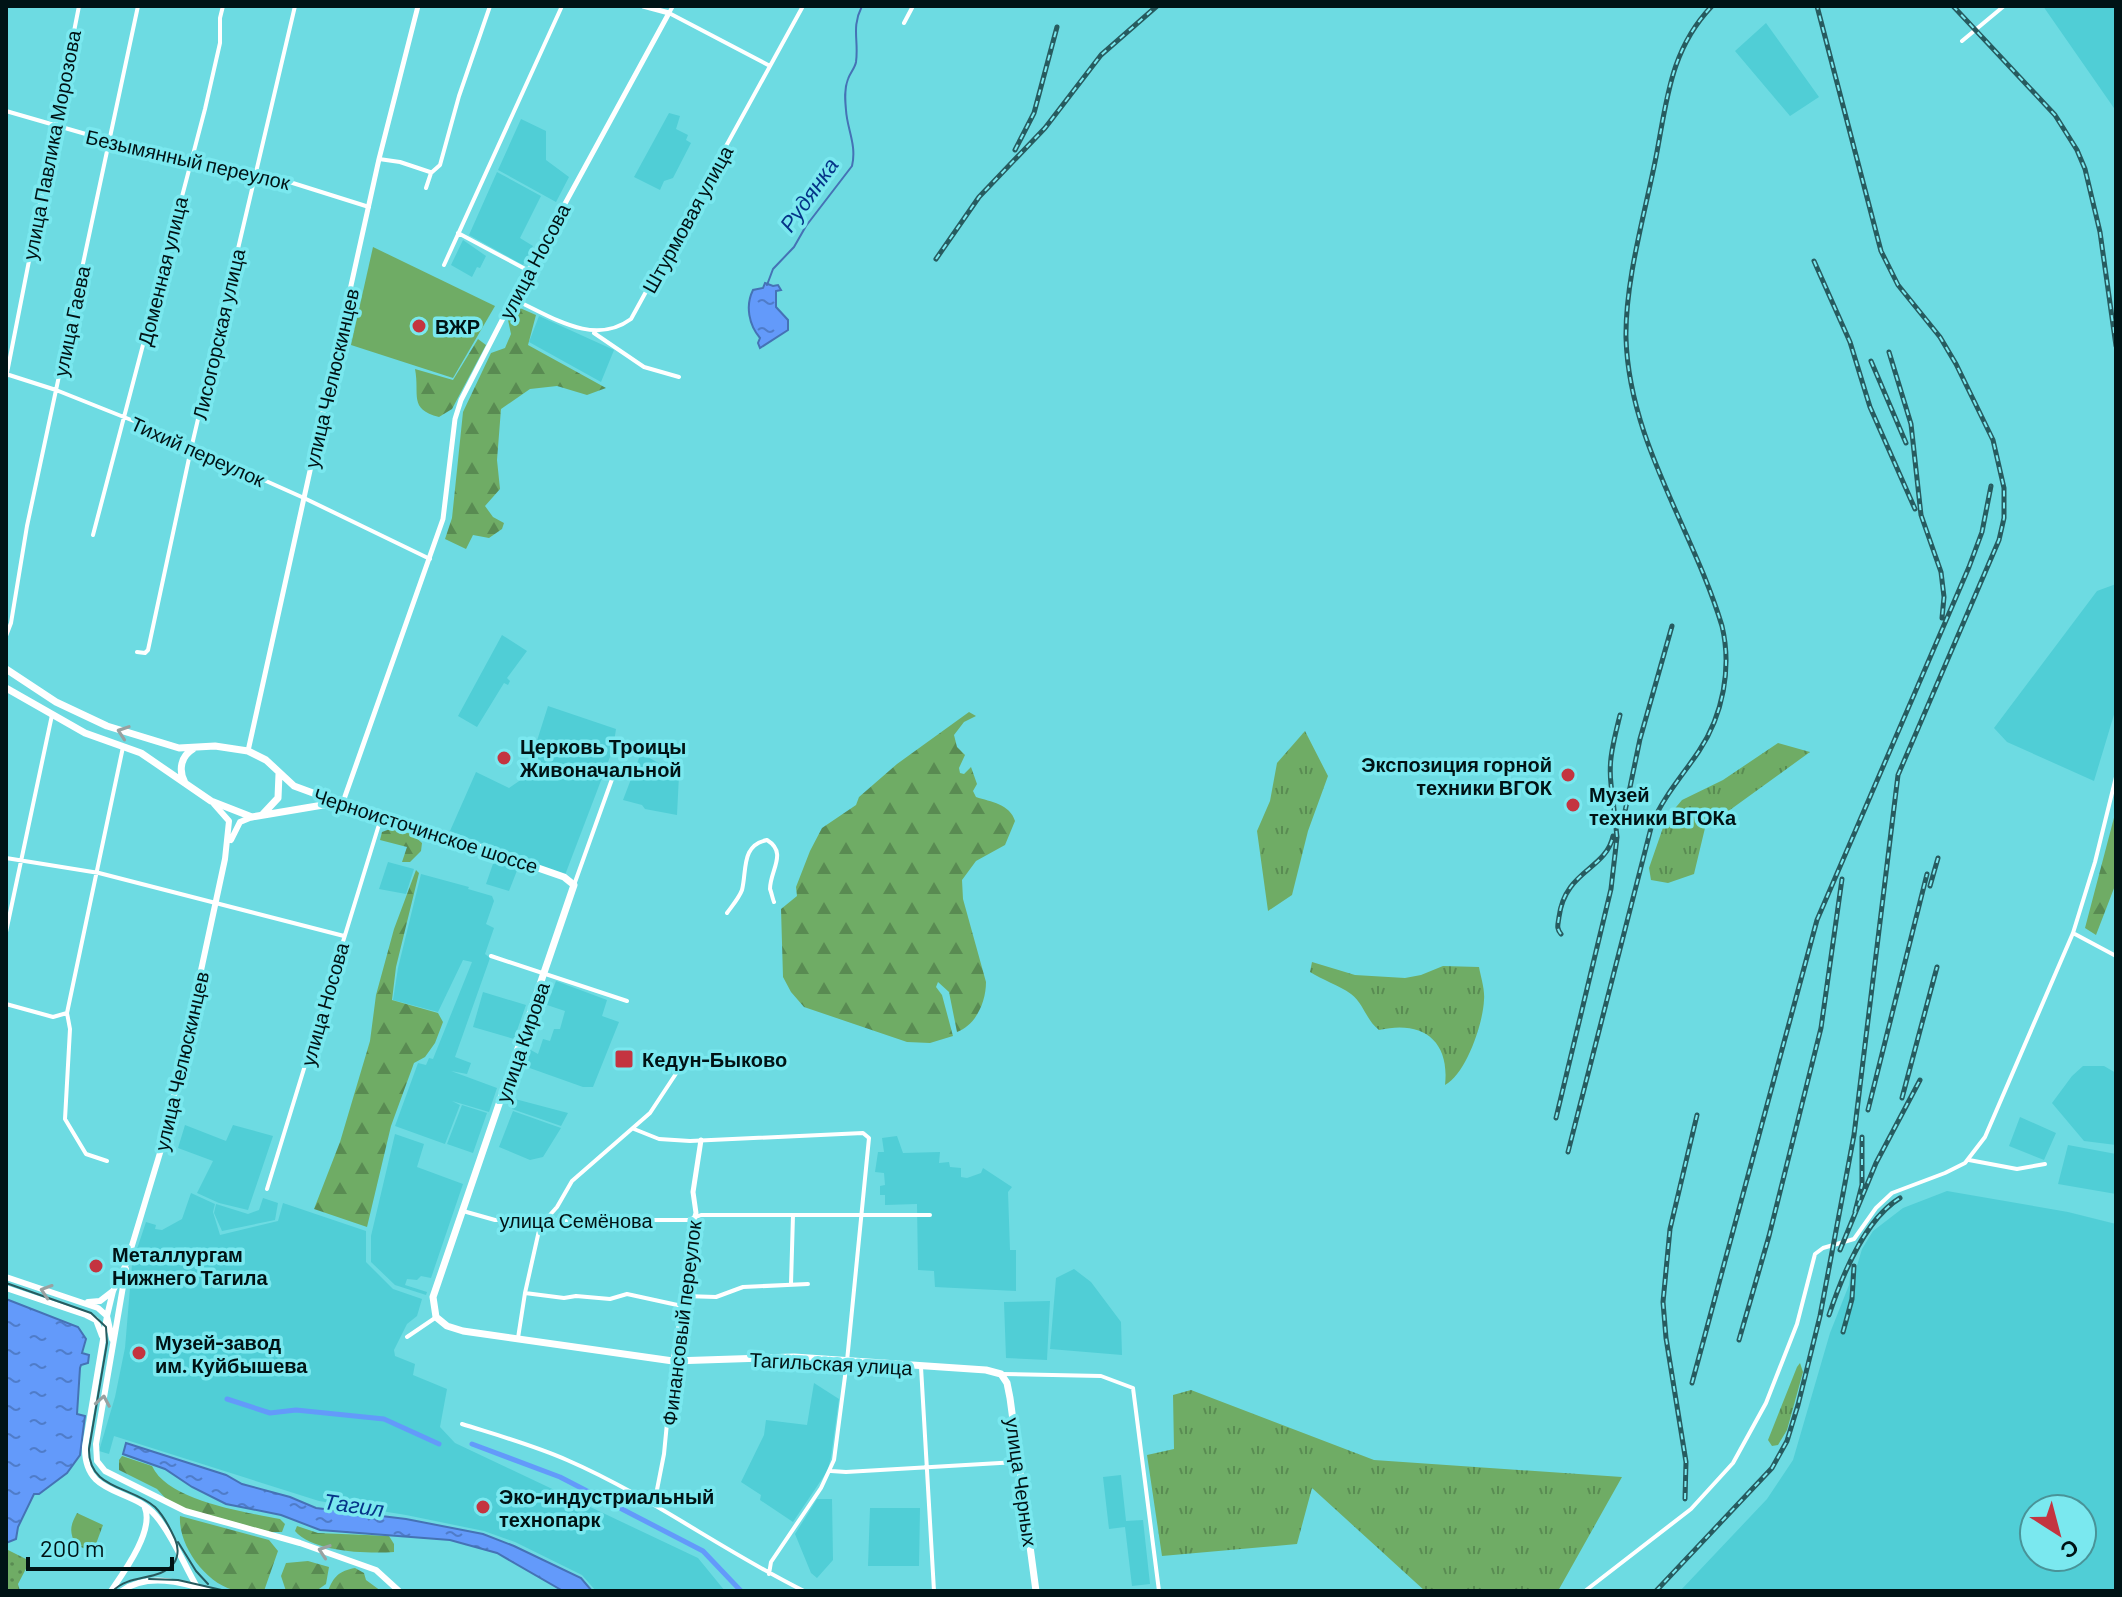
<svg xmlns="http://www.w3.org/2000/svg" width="2122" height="1597" font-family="Barlow,sans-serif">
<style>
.built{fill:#50ced6;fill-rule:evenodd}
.grass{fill:url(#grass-tufts)}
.forest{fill:url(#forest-firs)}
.park{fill:url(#park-dots)}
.pitch{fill:#6fac65}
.water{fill:url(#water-ripples);stroke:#4572b5;stroke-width:2}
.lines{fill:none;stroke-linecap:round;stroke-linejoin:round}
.stream{stroke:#4572b5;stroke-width:2}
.canal{stroke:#639afa;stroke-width:5}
.minor{stroke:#fff;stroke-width:4}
.tertiary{stroke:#fff;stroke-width:5}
.secondary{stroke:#fff;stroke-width:6}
.primary{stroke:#fff;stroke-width:7}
.tram{stroke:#275b5f;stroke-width:2}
.rail-casing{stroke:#275b5f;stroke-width:5}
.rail{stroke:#7ae8ef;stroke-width:2;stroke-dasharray:6;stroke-linecap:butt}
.oneway{stroke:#99a1a1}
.poi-dot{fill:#c43440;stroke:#7ae8ef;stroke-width:3}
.labels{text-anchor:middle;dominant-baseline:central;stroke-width:7;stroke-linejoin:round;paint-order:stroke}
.street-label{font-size:20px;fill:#001315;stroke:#7ae8ef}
.poi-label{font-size:20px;font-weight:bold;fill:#001315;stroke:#7ae8ef;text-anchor:start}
.water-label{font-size:22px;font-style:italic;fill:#053488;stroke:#7ae8ef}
</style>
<defs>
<pattern id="grass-tufts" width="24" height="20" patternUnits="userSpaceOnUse" patternTransform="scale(2)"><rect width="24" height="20" fill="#6fac65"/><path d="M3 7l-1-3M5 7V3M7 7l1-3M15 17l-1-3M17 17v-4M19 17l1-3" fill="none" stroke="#598b52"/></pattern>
<pattern id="forest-firs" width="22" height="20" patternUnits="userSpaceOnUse" patternTransform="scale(2)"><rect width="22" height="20" fill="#6fac65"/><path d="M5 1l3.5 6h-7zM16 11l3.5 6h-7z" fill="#598b52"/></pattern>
<pattern id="park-dots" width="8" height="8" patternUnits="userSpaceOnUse" patternTransform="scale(2)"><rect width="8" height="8" fill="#6fac65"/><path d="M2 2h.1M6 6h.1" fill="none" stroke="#598b52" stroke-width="1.8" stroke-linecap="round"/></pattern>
<pattern id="water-ripples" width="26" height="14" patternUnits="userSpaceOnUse" patternTransform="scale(2)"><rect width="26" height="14" fill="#639afa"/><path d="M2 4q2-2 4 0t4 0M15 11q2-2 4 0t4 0" fill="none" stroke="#4f7cc9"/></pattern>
</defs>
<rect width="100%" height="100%" fill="#6ddbe2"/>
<path class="built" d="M 2043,6 L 2116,6 L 2116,111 Z
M 1766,23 L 1819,97 L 1790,116 L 1735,51 Z
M 669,113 L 680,116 L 676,129 L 688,135 L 686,140 L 691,143 L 673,178 L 664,181 L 660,190 L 634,177 Z
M 521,119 L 546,131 L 546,160 L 569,177 L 556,202 L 498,170 Z
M 497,172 L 541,196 L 520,238 L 533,246 L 523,265 L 469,235 Z
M 463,240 L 486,256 L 480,268 L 477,267 L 472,277 L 451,265 Z
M 539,316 L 614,350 L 601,382 L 529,342 Z
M 2116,584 L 2116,708 L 2094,781 L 2007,742 L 1994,728 L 2097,591 Z
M 502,635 L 527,651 L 507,678 L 510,681 L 508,685 L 504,683 L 477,727 L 458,716 Z
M 548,706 L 616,729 L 613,749 L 565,875 L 450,831 L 476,772 L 509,788 L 535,770 L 529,766 Z
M 641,753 L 679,775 L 677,815 L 645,809 L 642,805 L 623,800 Z
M 495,858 L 518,868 L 509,891 L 486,884 Z
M 388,862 L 414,869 L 406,894 L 379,889 Z
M 421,874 L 469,887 L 468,889 L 492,896 L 494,901 L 486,924 L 494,928 L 485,954 L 490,958 L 455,1057 L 471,1063 L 467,1074 L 451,1071 L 497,1088 L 489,1112 L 452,1101 L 460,1105 L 445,1144 L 395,1126 L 418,1063 L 426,1065 L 429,1058 L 433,1059 L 472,962 L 463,960 L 438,1012 L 393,1000 L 398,968 Z
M 556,981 L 607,1000 L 602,1016 L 619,1022 L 593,1087 L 583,1087 L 524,1066 L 529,1049 L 538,1054 L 543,1039 L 550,1041 L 554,1029 L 560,1029 L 565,1011 L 547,1005 Z
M 483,992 L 526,1005 L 514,1039 L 473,1027 Z
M 2083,1066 L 2104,1066 L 2116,1073 L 2116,1145 L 2084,1141 L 2052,1103 L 2072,1076 Z
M 515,1099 L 568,1113 L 561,1126 L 512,1109 Z
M 462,1105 L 487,1113 L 473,1153 L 447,1144 Z
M 513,1111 L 561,1128 L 543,1157 L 530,1160 L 499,1147 Z
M 2020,1117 L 2056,1133 L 2044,1160 L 2009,1146 Z
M 185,1125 L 226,1141 L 233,1125 L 273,1136 L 248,1210 L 219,1203 L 197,1193 L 213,1161 L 178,1148 Z
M 395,1134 L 424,1144 L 417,1167 L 463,1184 L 431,1278 L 421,1276 L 417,1280 L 407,1279 L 405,1285 L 427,1292 L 426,1295 L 395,1285 L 371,1262 L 371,1236 Z
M 897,1136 L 903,1153 L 940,1152 L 939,1163 L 949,1162 L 950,1167 L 961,1168 L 961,1177 L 967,1178 L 981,1173 L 983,1168 L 1012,1187 L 1008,1192 L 1010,1250 L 1016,1250 L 1016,1291 L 935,1287 L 934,1271 L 918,1270 L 917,1204 L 885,1205 L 885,1195 L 880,1195 L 880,1186 L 885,1185 L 884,1173 L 875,1172 L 878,1152 L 884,1152 L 882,1138 Z
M 2068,1145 L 2116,1154 L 2116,1194 L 2058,1184 Z
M 1947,1191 L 2068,1212 L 2116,1224 L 2116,1591 L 1680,1591 L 1767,1499 L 1793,1460 L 1830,1333 L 1849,1285 L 1851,1268 L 1856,1269 L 1862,1249 L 1873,1231 L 1903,1208 ZM 2034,1509 L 2082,1509 L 2082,1557 L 2034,1557 Z
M 191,1193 L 215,1204 L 213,1212 L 220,1235 L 278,1221 L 283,1203 L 366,1231 L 366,1262 L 393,1289 L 422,1299 L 417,1316 L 407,1324 L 394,1350 L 395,1356 L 415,1364 L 413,1375 L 447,1389 L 440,1427 L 455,1443 L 698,1558 L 725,1591 L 596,1591 L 582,1575 L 515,1542 L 484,1531 L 406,1515 L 319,1501 L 114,1436 L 109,1454 L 99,1451 L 115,1397 L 125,1348 L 132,1264 L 146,1222 L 156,1225 L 155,1229 L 162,1230 L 182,1219 Z
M 263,1198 L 278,1203 L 275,1220 L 222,1231 L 214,1213 L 216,1204 L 248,1214 L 259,1210 Z
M 1074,1269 L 1091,1282 L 1121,1322 L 1122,1355 L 1050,1349 L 1056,1278 Z
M 1050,1301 L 1047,1360 L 1006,1358 L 1004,1302 Z
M 814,1383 L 839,1399 L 831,1457 L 828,1470 L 793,1522 L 760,1500 L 761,1495 L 741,1482 L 764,1435 L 766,1420 L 807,1425 Z
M 1121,1475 L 1126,1521 L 1143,1520 L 1150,1584 L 1132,1586 L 1125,1527 L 1109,1529 L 1103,1477 Z
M 817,1499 L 832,1499 L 833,1560 L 817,1578 L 811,1573 L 795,1534 Z
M 870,1508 L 920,1508 L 919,1566 L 868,1566 Z"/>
<path class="grass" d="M 1305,731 L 1328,776 L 1308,831 L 1292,895 L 1268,911 L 1257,831 L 1270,801 L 1277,763 Z
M 1778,743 L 1810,752 L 1705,828 L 1694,874 L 1668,883 L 1651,880 L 1649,868 L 1666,819 L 1682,800 L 1723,780 Z
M 1312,962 L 1355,975 L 1405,978 L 1421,975 L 1443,966 L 1479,967 C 1481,978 1485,989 1484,1000 C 1483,1024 1466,1074 1445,1085 C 1450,1040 1422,1020 1379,1030 C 1366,1020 1364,1004 1351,994 C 1339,985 1322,980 1310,972 Z
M 1800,1363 L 1803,1372 L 1787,1430 L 1778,1445 L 1772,1446 L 1768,1440 L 1797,1367 Z
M 1191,1390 L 1374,1460 L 1622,1477 L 1558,1591 L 1425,1591 L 1312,1488 L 1297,1544 L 1162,1556 L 1147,1455 L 1174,1449 L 1173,1395 Z
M 77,1513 L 103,1525 L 93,1552 L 76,1545 C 69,1532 70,1526 77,1513 Z"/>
<path class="forest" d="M 520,308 L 536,315 L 528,345 L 606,388 L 587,395 L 557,386 L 530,389 L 501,409 L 497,460 L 500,489 L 485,506 L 493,517 L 504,523 L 502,529 L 489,538 L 473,535 L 466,549 L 445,539 L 452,518 L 463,412 L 491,353 L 505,348 L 511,334 L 508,320 Z
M 478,339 L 486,345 L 452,409 L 439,417 C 408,409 420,395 415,369 L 453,380 Z
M 969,712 L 976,716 L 964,722 L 954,735 L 957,747 L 965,755 L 959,768 L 960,773 L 964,774 L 971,767 L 977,784 L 973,791 L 976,797 C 991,802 1010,804 1015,821 L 1005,845 L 976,861 L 962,880 L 963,899 L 986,982 C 986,1002 976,1025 957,1032 L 949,992 L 938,982 L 936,987 L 942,995 L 953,1036 L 930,1043 L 907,1042 L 804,1007 L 791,992 L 783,977 L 781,909 L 797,896 L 796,887 L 810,851 L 822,828 L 856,805 L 859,797 L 897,764 Z
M 2116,810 L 2116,883 L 2096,935 L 2085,928 Z
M 390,829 L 412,834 L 422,843 L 421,851 L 410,862 L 402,862 L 407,847 L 380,840 L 382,832 Z
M 416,870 L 419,873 L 396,967 L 392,1000 L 438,1013 L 443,1022 L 435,1043 L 425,1057 L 414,1063 L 391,1126 L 367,1227 L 314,1209 L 340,1142 L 370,1041 L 376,995 L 394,929 Z
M 122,1456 L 152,1466 C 168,1501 245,1512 280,1519 L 285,1524 L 282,1532 L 270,1532 L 183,1508 L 168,1501 L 157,1489 L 119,1470 L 119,1460 Z
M 180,1516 L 269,1540 L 278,1551 L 264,1591 C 256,1591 246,1592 238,1591 C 207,1586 178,1546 180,1516 Z
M 297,1526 L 318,1533 L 389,1536 L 394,1544 L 394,1552 C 368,1554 312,1552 295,1531 Z
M 308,1561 L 329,1567 L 326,1584 L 316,1591 L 286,1591 L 281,1576 L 286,1563 Z
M 355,1568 L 364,1573 L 366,1580 L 381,1591 L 328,1591 C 334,1576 339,1571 355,1568 Z"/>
<path class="park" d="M 6,1549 L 30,1561 L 18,1584 L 20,1591 L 6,1591 Z"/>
<path class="pitch" d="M 373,247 L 495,306 L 453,378 L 351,345 Z"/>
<path class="water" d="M 765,283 L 773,286 L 778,285 L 781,290 L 776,291 L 776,307 L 788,320 L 788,330 L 760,348 L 758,343 L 760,338 C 749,325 745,306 753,290 L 763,288 Z
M 6,1299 L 78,1327 L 86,1339 L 82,1353 L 89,1355 L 88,1363 L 81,1365 L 80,1368 L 77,1414 L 85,1416 L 80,1455 L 67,1473 L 39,1494 L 34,1494 L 18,1527 L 16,1539 L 6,1543 Z
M 126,1443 L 226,1475 L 242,1484 L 290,1497 L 316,1508 L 406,1519 L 483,1534 L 514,1546 L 581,1578 L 592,1591 L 563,1591 L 497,1553 L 450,1540 L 320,1530 L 281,1515 L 226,1504 L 192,1487 L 165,1469 L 123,1454 Z"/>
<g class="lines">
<path class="stream" d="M 767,285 L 773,269 L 794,247 L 806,226 L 852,166 C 857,145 847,129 846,110 C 845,100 844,89 848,79 C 850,73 855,68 856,62 C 859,40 851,28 862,6"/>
<path class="canal" d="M 227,1399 L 270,1413 L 296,1410 L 384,1419 L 439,1444
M 472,1444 L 560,1477 L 703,1551 L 741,1591"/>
<path class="minor" d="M 673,6 L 669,13 L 770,66
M 904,23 L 913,6
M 1962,41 L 2004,6
M 6,111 L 110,141 L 231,172 L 280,179 L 369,207
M 379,159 L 400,162 L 430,172
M 426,188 L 431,173 L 440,165 L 459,96 L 490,6
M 458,233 L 529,271
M 444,265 L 562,6
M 513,299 C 551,316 593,347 631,319 L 803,6
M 594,333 L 644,367 L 679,377
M 6,374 L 56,390 L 179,439 L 203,457 L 248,473 L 304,498 L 430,559
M 6,378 L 79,6
M 93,535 L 205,109 L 220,43 L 220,18 L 223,6
M 6,636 L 11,623 L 27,526 L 138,6
M 137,652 L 145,653 L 148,650 L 191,449 L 295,6
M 6,858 L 99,873 L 344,936
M 574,885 L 616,768
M 727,913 C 732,906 739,898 742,890 C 747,870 741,845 767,840 C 788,853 770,870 770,889 C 771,891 773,900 774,902
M 6,932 L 52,715
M 2073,933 L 2116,956
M 491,956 L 627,1001
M 6,1004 L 53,1017 L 67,1013
M 634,1129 L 659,1139 L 690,1141 L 863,1133 L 869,1138 L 847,1361 L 834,1460 L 821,1488 L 771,1562 L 769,1574
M 1969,1160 L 2017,1169 L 2045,1164
M 107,1161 L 86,1154 L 65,1119 L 70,1029 L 67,1013 L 123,747
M 267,1189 L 381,818
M 463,1211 L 495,1220 L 688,1220 L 701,1215 L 930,1215
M 791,1284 L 793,1215
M 525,1293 L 564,1298 L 576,1296 L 610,1299 L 627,1294 L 682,1306
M 684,1296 L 716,1297 L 743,1287 L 808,1284
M 407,1337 L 435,1318
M 518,1338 L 525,1293 L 540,1226 L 557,1207 L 572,1181 L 650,1113 L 685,1060
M 921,1367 L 934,1591
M 1002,1374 L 1101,1376 L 1133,1388 L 1159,1591
M 462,1424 C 497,1435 533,1445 567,1460 C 650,1496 723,1551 804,1591
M 831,1471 L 846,1472 L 1017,1462
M 654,1505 L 664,1454 L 673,1361
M 74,1591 L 94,1591
M 1585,1591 L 1691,1509 L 1733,1463 L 1766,1403 L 1797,1324 L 1815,1254 L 1823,1248 L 1854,1239 L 1876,1208 L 1892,1193 L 1945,1173 L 1965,1163 L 1985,1137 L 2073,933 L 2095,862 L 2116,777"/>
<path class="tertiary" d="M 248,751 L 379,159 L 418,6
M 343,802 L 443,519 L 455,419 L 461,400 L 513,299 L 669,13 L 643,6
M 673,1361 L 684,1296 L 691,1229 L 696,1213 L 693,1192 L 701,1140"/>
<path class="secondary" d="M 231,840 L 240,822 L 252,817
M 126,1269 L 96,1444 L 97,1461 L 105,1471 L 185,1511 L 300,1543 L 376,1570 L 399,1591
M 6,1277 L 98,1308 L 107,1316 L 112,1339
M 6,1288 L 86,1315 L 96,1320 L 102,1336
M 88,1302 L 100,1301 L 113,1291
M 197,1587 C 184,1565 173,1536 156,1516 C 131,1486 84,1498 85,1447 L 107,1316 L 113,1291 L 127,1262 L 166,1133 L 225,859 L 229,821 L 214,804
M 111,1591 C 124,1572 154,1531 145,1508
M 122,1591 C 147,1573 182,1582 209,1591"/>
<path class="primary" d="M 6,669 L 56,702 L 107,726 L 179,748 L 215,746 L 248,751 L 266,760 L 294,786 L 381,818 L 441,834 L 564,877 L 574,885 L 433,1297 L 436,1317 L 447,1326 L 463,1331 L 673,1361 L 794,1357 L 986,1370 L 1001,1374 L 1007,1383 L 1010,1398 L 1036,1591
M 6,688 L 85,733 L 141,753 L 211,801 L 252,817 L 335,803
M 185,783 C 178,770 181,756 193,749
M 263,814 L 278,798 L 279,774"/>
<path class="tram" d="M 6,1283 L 91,1313 L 106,1327 L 107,1343 L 89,1449 C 88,1489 131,1486 155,1507 C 163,1515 170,1528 175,1539 C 178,1546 179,1555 174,1563 C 160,1582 130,1573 113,1591
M 178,1542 L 196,1571 L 208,1584
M 149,1579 L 178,1580 L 226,1591"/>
<defs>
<path id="rail" d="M 1953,6 L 2055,115 L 2077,150 L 2085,169 L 2100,232 L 2116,346
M 1015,150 L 1034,113 L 1057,27
M 936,259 L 979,197 L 1045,128 L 1101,55 L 1157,6
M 1814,261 L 1850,342 L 1870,407 L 1915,509
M 1889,352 L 1911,424 L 1921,515 L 1941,572 L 1944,597 L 1942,618
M 1871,361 L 1906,443
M 1614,802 C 1606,767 1612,748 1620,715
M 1623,821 L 1640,739 L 1672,626
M 1930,886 L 1938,858
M 1561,934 C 1556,928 1558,925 1559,917 C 1565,870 1606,870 1613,836
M 1902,1098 L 1937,967
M 1868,1110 L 1927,874
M 1556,1118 L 1611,889 L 1617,837 L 1612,791
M 1568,1152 L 1652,824 C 1663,797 1683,775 1699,751 C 1723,715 1732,668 1722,626 C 1693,529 1629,442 1626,338 C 1625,281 1645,213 1656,157 C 1667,100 1670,50 1712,6
M 1855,1212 L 1862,1185 L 1862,1137
M 1840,1250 L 1876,1163 L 1920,1080
M 1829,1315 C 1842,1276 1864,1220 1900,1198
M 1843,1332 L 1852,1299 L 1854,1266
M 1739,1340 L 1769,1236 L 1821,1028 L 1842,879
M 1692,1383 L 1817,920 L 1969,567 L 1982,532 L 1991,486
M 1685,1499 L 1686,1462 L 1666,1338 L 1663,1302 L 1670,1229 L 1697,1115
M 1656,1591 L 1772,1468 L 1787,1441 L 1798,1405 L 1820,1316 L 1854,1135 L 1898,775 L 1999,540 L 2004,518 L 2004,488 L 1993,440 L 1956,364 L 1940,337 L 1898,285 L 1881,251 L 1817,6"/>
</defs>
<use href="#rail" class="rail-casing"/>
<use href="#rail" class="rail"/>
</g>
<defs><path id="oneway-chevron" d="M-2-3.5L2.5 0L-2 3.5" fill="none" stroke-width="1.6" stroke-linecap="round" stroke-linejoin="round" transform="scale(2)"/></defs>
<g class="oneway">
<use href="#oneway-chevron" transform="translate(123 732) rotate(-161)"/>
<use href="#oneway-chevron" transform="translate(46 1291) rotate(-162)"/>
<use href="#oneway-chevron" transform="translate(103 1401) rotate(-80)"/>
<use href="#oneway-chevron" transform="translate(324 1551) rotate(-161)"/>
</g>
<g class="poi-dot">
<circle cx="419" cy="326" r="8"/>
<circle cx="504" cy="758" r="8"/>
<circle cx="1568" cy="775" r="8"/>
<circle cx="1573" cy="805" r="8"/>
<rect x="614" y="1049" width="20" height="20" rx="4"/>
<circle cx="96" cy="1266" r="8"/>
<circle cx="139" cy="1353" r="8"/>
<circle cx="483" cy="1507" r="8"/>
</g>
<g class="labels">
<g class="street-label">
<text transform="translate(51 145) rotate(-79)">улица Павлика Морозова</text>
<text transform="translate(188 159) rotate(13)">Безымянный переулок</text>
<text transform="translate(687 219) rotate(-61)">Штурмовая улица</text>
<text transform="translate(534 261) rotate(-62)">улица Носова</text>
<text transform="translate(162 271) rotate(-76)">Доменная улица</text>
<text transform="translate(71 321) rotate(-78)">улица Гаева</text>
<text transform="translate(218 334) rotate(-77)">Лисогорская улица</text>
<text transform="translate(331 378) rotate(-77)">улица Челюскинцев</text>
<text transform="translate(198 451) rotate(24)">Тихий переулок</text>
<text transform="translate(426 830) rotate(18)">Черноисточинское шоссе</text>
<text transform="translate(324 1004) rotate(-74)">улица Носова</text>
<text transform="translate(522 1042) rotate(-71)">улица Кирова</text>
<text transform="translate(181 1061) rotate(-77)">улица Челюскинцев</text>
<text x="576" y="1220">улица Семёнова</text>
<text transform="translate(681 1323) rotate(-83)">Финансовый переулок</text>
<text transform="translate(831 1363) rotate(3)">Тагильская улица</text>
<text transform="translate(1022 1482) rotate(82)">улица Черных</text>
</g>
<g class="poi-label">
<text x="435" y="326">ВЖР</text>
<text x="520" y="746">Церковь Троицы<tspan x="520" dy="23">Живоначальной</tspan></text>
<text x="1552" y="764" text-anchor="end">Экспозиция горной<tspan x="1552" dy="23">техники ВГОК</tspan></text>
<text x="1589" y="794">Музей<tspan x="1589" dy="23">техники ВГОКа</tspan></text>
<text x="642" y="1059">Кедун-Быково</text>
<text x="112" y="1254">Металлургам<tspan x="112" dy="23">Нижнего Тагила</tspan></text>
<text x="155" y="1342">Музей-завод<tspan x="155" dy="23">им. Куйбышева</tspan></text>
<text x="499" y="1496">Эко-индустриальный<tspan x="499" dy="23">технопарк</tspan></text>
</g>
<g class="water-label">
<text transform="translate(808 194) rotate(-55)">Рудянка</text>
<text transform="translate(354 1504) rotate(8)">Тагил</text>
</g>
</g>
<rect width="2122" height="1597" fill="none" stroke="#001315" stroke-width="16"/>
<g transform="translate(2058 1533) rotate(144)"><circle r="38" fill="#7ae8ef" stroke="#499398" stroke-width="2"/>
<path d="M0-6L14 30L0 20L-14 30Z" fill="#c43440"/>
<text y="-12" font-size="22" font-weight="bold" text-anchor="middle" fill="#001315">С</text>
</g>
<path d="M28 1557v12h144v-12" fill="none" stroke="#001315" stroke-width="4"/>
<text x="40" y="1557" font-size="24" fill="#001315" stroke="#7ae8ef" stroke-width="6" paint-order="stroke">200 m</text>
</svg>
